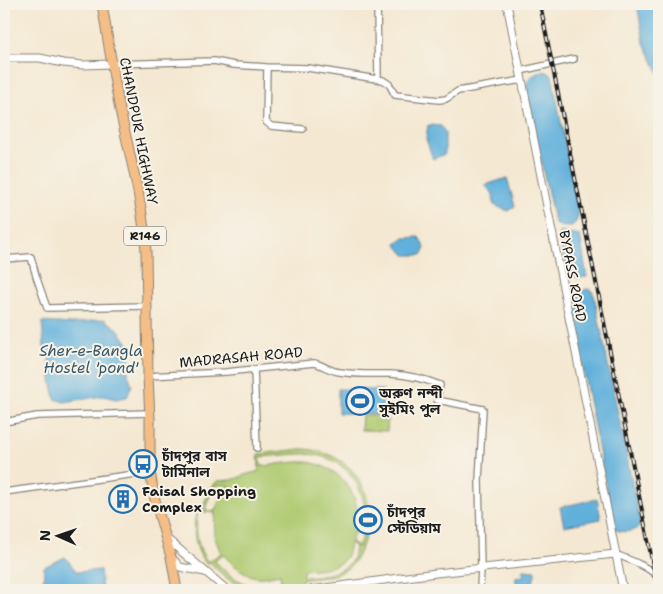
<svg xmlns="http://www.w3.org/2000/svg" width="663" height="594" font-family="'Shantell Sans','Noto Sans Bengali',sans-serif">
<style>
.green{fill:#aeca70;stroke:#657346;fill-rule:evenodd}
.water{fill:#61b0db;stroke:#3e667c}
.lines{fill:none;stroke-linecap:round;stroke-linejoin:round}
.minor-casing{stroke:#888277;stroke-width:8}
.tertiary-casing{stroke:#888277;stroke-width:9}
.primary-casing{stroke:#888277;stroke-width:11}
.minor{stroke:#fff;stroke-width:5.5}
.tertiary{stroke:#fff;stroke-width:7}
.primary{stroke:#f5be86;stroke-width:9}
.rail-casing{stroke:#1c1c1c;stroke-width:4}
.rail{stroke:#f7f3e8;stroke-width:2;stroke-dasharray:5.5;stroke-linecap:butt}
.labels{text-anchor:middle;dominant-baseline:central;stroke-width:4;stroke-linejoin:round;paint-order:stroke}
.shield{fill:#f7f3e8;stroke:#5e5c59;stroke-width:1}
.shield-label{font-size:12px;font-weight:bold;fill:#1c1c1c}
.street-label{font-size:14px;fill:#1c1c1c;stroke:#f7f3e8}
.poi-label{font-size:14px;font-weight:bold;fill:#1c1c1c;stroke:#f7f3e8;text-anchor:start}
.water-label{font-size:15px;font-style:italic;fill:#385768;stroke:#f7f3e8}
</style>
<rect width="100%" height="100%" fill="#f7f3e8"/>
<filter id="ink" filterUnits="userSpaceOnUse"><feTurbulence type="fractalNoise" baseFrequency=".02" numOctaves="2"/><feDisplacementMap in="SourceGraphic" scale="10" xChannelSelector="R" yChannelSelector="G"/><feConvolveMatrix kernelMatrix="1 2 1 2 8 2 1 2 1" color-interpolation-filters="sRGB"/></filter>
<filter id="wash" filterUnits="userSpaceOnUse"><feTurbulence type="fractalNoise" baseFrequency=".0096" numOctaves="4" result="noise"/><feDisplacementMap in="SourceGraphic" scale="20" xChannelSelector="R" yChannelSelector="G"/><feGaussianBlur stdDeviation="1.12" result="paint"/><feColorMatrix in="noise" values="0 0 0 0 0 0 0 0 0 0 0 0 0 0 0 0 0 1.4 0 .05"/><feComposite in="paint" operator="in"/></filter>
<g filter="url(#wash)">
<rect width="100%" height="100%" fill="#f4e8d2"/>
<path class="green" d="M 362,415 L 388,416 L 387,431 L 361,430 Z
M 301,449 C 353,450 384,498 362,546 C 358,555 355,564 345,570 C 332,578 316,578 301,580 L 302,589 L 280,590 L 279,588 C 272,589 263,591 255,590 C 236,589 222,575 210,562 L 206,564 C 194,549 192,529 197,510 L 202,510 C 205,499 209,489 217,481 L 232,480 L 245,475 L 259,471 L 258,454 ZM 298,454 C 351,451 379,500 358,547 L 351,542 C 354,533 358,523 357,512 C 356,486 333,465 307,462 C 292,461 276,465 261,466 L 260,457 ZM 216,485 L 229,485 C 223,493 218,501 215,511 L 205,510 L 209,498 ZM 198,511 L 215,513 L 214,536 L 221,553 L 208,562 C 196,547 195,529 198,511 ZM 350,543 L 355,547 C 354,551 354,558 351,562 C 342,574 317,576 303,577 L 303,570 C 315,569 342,569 347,555 C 349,552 349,547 350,543 ZM 223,554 C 230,563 245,575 256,577 C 263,578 273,575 280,574 L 281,583 C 273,585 261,588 254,586 C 238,583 225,572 215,561 Z"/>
<path class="water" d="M 637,4 L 659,4 L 659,73 L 644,43 Z
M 542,71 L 547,72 L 552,75 L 578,211 C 578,215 578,220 575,223 C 571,228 561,228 556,224 C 554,222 553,219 553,216 L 526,91 C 527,77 530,77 542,71 Z
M 428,125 L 441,126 L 445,133 L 445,154 L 433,159 L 426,139 Z
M 507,178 L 515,206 L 508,211 L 494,205 L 493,194 L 485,185 Z
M 559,232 L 580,236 L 587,277 L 578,278 L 565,272 Z
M 419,237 L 425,248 L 422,255 L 405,255 L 396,244 L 404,238 Z
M 588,289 L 592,291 L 594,295 L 640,521 L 639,527 C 632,532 624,533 616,530 L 613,524 L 571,307 L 572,299 L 576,292 Z
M 104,319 L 118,329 L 130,347 L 128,374 L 132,385 L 127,397 L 116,399 L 103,396 L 64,402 L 55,399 L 51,380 L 49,358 L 44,347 L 42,322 L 71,324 Z
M 338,389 L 383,390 L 382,414 L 338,413 Z
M 597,499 L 601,519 L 564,526 L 560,507 Z
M 65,557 L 77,572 L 100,570 L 102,590 L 43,590 L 44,567 Z
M 523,570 L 536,571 L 533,581 L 537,590 L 515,590 L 516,581 L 515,578 L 517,576 L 520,577 L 524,575 L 522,571 Z"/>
</g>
<g filter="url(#ink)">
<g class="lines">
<defs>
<path id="minor" d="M 377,4 L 378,79
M 112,64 L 214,61 L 234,65 L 267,67 L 308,68 L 383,80 L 389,84 L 395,95 L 439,100 L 446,99 L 458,91 L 522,80
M 267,67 L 266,122 L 271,126 L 303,129
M 520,71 L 574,59
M 4,259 L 31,257 L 36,276 L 47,308 L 147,306
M 254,369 L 257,448
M 148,376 L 226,372 L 314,363 C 323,365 330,371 340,372 C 357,375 374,374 391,374 C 408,375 425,379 440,385 L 437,400 L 483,409 L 479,480 L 481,568 L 480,590
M 4,422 L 37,416 L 150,413
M 4,492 L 150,472
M 615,554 C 630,560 648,566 659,578"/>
<path id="tertiary" d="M 507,4 L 623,590
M 4,58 L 40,58 L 63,63 L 83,65 L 112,64
M 167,539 L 227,590
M 171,557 L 180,567 L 205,572
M 311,590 L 436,573 L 615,554"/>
<path id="primary" d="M 102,4 C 108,39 113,75 120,110 C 130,157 143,203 146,251 L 148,376 L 150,419 L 150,472 L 155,500 L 171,557 L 177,590"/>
</defs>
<use href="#minor" class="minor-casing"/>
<use href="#tertiary" class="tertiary-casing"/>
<use href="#primary" class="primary-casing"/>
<use href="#minor" class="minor"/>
<use href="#tertiary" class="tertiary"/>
<use href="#primary" class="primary"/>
<defs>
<path id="rail" d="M 540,4 L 658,590"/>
</defs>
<use href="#rail" class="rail-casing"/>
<use href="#rail" class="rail"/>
</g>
</g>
<defs>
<symbol id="stadium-ring" viewBox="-11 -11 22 22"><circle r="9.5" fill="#f7f3e8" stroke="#1f6fb2" stroke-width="1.5"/><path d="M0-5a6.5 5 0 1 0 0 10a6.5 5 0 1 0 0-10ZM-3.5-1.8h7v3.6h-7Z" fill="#1f6fb2"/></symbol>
<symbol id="bus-ring" viewBox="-11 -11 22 22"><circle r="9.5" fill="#f7f3e8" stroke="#1f6fb2" stroke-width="1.5"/><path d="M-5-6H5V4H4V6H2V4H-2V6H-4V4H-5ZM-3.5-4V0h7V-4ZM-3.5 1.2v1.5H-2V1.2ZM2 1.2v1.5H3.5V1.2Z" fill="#1f6fb2"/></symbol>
<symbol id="building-ring" viewBox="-11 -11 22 22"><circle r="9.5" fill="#f7f3e8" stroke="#1f6fb2" stroke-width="1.5"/><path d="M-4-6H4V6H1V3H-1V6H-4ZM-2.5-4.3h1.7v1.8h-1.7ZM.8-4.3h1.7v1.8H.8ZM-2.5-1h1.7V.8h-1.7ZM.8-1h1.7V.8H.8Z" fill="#1f6fb2"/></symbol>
</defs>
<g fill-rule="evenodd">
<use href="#stadium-ring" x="344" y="385" width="32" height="32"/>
<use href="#bus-ring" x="127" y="448" width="32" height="32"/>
<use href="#building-ring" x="107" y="483" width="32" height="32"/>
<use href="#stadium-ring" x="352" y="504" width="32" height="32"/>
</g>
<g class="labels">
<rect class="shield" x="124" y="226.5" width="42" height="19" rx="4"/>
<g class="shield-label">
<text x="145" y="236">R146</text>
</g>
<g class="street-label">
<text transform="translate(139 131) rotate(79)">CHANDPUR HIGHWAY</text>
<text transform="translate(573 276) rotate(79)">BYPASS ROAD</text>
<text transform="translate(241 357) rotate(-5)">MADRASAH ROAD</text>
</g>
<g class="poi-label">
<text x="379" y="393">অরুণ নন্দী<tspan x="379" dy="16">সুইমিং পুল</tspan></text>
<text x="162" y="456">চাঁদপুর বাস<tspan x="162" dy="16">টার্মিনাল</tspan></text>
<text x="142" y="491">Faisal Shopping<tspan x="142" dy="16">Complex</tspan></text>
<text x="387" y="512">চাঁদপুর<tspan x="387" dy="16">স্টেডিয়াম</tspan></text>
</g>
<g class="water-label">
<text x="91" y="351">Sher-e-Bangla<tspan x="91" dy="17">Hostel 'pond'</tspan></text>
</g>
</g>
<rect width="663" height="594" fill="none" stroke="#f7f3e8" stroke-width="20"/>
<g transform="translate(58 536) rotate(272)" stroke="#f7f3e8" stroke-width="4" paint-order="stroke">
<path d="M0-4L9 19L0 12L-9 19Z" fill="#1c1c1c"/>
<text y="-8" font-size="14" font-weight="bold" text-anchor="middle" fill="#1c1c1c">N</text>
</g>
</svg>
